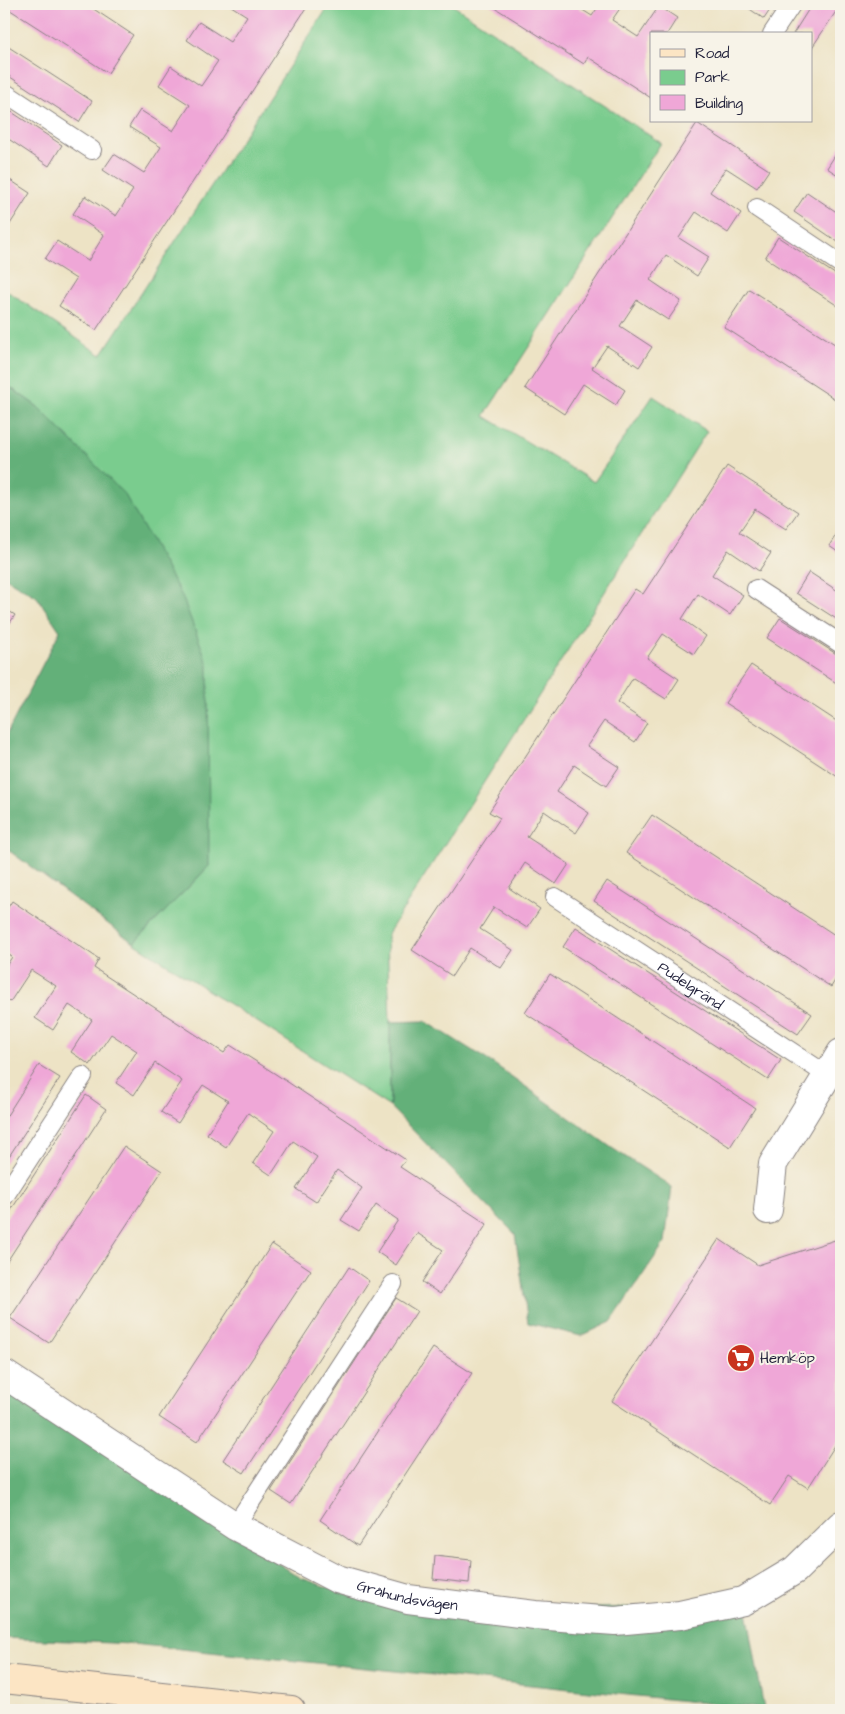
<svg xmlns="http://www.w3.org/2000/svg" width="845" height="1714" font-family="'Architects Daughter',sans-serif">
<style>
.green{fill:#7acc8e;stroke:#4e7764}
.forest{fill:#63b079;stroke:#42695a}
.building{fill:#efa7d7}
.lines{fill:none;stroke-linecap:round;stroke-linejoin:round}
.lane-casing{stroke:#888280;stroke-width:20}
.street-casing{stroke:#888280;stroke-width:30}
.secondary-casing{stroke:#888280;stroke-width:30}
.lane{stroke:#fff;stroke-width:18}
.street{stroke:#fff;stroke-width:28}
.secondary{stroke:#fce5c4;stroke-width:28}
.labels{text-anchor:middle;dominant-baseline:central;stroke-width:4;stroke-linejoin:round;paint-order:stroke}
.street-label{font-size:15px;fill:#22223b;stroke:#f7f3e8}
.poi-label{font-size:15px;fill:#22223b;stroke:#f7f3e8;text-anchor:start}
</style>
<rect width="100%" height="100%" fill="#f7f3e8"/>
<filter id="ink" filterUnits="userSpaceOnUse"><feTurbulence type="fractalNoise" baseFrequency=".02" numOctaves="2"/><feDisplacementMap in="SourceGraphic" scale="10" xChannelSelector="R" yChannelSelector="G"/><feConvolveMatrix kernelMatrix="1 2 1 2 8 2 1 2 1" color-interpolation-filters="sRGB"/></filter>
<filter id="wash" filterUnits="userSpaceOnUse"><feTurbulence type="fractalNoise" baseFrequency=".0096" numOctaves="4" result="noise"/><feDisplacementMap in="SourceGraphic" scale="20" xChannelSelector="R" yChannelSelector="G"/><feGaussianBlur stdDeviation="1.12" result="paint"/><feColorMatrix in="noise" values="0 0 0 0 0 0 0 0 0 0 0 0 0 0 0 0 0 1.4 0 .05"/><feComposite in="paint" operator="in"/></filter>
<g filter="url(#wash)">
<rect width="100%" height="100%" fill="#ede3c5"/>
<path class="green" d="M 330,4 L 451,4 L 661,143 L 484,416 L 594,482 L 653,396 L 707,431 L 387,935 L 390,1022 L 390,1107 L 134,943 L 209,866 L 38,407 L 4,383 L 4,289 L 101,355 Z"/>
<path class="forest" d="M 4,383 L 38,407 L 125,495 L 182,596 L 208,664 L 209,866 L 134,943 L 4,847 L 4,739 L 60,631 L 37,597 L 4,577 Z
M 425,1021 L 494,1064 L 612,1148 L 672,1187 L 665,1242 L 611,1322 L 581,1336 L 528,1323 L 515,1234 L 390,1107 L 390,1022 Z
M 4,1387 L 301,1578 L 362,1599 L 437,1611 L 746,1605 L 764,1709 L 132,1644 L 4,1638 Z"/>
<g id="blocks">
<path class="building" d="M 4,4 L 86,4 L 133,35 L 108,73 L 4,6 Z
M 228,4 L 309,4 L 96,330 L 59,306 L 76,279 L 45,259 L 57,241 L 88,261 L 104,235 L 73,214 L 85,196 L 116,216 L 133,190 L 103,170 L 114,154 L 144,173 L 161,147 L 129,127 L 140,110 L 173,131 L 190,105 L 159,85 L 171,66 L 201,86 L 218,61 L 187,40 L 199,22 L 230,42 L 247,16 Z
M 489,4 L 573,4 L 592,16 L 600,4 L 623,4 L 612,20 L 638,37 L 659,6 L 677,18 L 667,34 L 651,34 L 651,98 L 588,57 L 584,64 Z
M 745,4 L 774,4 L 764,19 L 744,5 Z
M 812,4 L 841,4 L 811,49 L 811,34 L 793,34 Z
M 4,44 L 92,101 L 79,122 L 4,73 Z
M 4,107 L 62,145 L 49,166 L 4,136 Z
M 697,123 L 769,170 L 757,188 L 726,168 L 710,192 L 741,213 L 728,233 L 696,212 L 679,238 L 709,257 L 697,276 L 666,255 L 650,280 L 681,301 L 668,320 L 637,300 L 620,326 L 652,347 L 639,367 L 607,346 L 592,368 L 625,390 L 616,405 L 583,384 L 564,414 L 525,388 Z
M 841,146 L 841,177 L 827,168 Z
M 4,176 L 30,193 L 5,232 L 4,231 Z
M 807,192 L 841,215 L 841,244 L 794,212 Z
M 778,237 L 841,278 L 841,308 L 765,258 Z
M 749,289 L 841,348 L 841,403 L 724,327 Z
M 727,466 L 798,512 L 786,529 L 755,509 L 739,532 L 771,553 L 759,571 L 728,550 L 712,575 L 743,595 L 730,615 L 698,594 L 682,619 L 706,636 L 694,654 L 663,634 L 647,658 L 679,679 L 666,699 L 633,678 L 617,703 L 647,723 L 635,742 L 604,721 L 587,746 L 619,767 L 606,786 L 574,765 L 557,792 L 589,813 L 576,833 L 544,811 L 527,837 L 569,864 L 556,884 L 525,863 L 509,888 L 540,909 L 527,928 L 494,907 L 480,929 L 513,950 L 501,968 L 470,948 L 452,976 L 412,950 L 500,818 L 489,812 L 635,589 L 643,594 Z
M 841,527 L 841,554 L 829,546 Z
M 809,572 L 841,593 L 841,622 L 796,593 Z
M 4,608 L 15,615 L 4,632 Z
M 780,618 L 841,657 L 841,686 L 767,638 Z
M 751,665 L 841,724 L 841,779 L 725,703 Z
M 652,815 L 841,939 L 841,971 L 831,987 L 626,853 Z
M 607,881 L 812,1014 L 798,1034 L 594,901 Z
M 12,901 L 99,959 L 94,968 L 224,1053 L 230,1045 L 274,1073 L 406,1160 L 400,1167 L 487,1224 L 440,1294 L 422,1282 L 443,1250 L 417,1233 L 396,1265 L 377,1252 L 398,1220 L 376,1205 L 359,1231 L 341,1220 L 362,1188 L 337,1170 L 316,1202 L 296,1189 L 317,1157 L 293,1141 L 271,1175 L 253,1163 L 274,1131 L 248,1113 L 226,1147 L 207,1134 L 228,1101 L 203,1085 L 178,1123 L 161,1112 L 182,1081 L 155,1063 L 134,1095 L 116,1083 L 137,1051 L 111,1034 L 90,1065 L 71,1052 L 92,1020 L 69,1005 L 53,1030 L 35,1018 L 56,986 L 31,970 L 10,1002 L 4,997 L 4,969 L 12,957 L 4,951 L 4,911 L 5,912 Z
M 576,927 L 781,1060 L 768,1080 L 563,947 Z
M 550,974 L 755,1108 L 730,1147 L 525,1013 Z
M 39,1065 L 60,1078 L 4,1164 L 4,1120 Z
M 86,1095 L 106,1109 L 4,1266 L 4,1221 Z
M 124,1146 L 162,1171 L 49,1343 L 10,1318 Z
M 841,1238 L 841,1436 L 808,1488 L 789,1476 L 770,1505 L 612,1401 L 719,1239 L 758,1265 Z
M 272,1244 L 311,1270 L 197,1442 L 159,1417 Z
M 349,1267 L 369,1281 L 244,1473 L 223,1460 Z
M 396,1298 L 417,1311 L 291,1504 L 271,1491 Z
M 433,1348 L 472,1373 L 358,1546 L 320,1520 Z
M 435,1556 L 471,1560 L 469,1583 L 433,1579 Z"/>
</g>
</g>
<g filter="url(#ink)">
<use href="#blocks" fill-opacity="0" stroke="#888280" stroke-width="1"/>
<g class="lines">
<defs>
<g id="lane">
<path d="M 772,34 L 792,4"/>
<path d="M 4,92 L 92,150"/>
<path d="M 757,208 L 841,264"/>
<path d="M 756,589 L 841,644"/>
<path id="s1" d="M 555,897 L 827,1075"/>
<path d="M 4,1197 L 83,1076"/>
<path d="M 235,1526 L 393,1284"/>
</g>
<g id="street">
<path d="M 768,1210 L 773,1164 L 841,1053"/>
<path id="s2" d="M 4,1374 L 235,1526 L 337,1579 L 408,1599 L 535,1615 L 615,1621 L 680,1615 L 743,1601 L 795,1570 L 841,1525"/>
</g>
<path id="secondary" d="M 4,1679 L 291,1710"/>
</defs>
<use href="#lane" class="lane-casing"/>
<use href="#street" class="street-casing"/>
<use href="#secondary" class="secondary-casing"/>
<use href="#lane" class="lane"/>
<use href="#street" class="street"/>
<use href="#secondary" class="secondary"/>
</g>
</g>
<defs>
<symbol id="supermarket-disc" viewBox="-11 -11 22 22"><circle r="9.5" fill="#c8321e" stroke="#f7f3e8"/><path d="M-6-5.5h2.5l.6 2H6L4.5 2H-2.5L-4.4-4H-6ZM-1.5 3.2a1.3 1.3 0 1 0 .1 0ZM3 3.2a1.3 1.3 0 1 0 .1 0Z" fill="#fff"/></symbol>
</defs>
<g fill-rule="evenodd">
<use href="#supermarket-disc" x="725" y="1342" width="32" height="32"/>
</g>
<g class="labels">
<g class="street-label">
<text stroke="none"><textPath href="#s1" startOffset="162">Pudelgränd</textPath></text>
<text stroke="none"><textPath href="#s2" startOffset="464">Gråhundsvägen</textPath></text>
</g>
<g class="poi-label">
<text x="760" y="1358">Hemköp</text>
</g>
</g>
<rect width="845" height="1714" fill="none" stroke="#f7f3e8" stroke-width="20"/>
<rect x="650" y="32" width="162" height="90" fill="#f7f3e8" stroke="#a29fa3"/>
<rect x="660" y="49" width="25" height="8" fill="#fce5c4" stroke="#a29fa3"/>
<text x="695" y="58" font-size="15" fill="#22223b">Road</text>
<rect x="660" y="70" width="25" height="15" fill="#7acc8e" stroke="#a29fa3"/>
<text x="695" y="82" font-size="15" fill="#22223b">Park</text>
<rect x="660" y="95" width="25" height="15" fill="#efa7d7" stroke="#a29fa3"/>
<text x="695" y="108" font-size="15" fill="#22223b">Building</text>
</svg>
